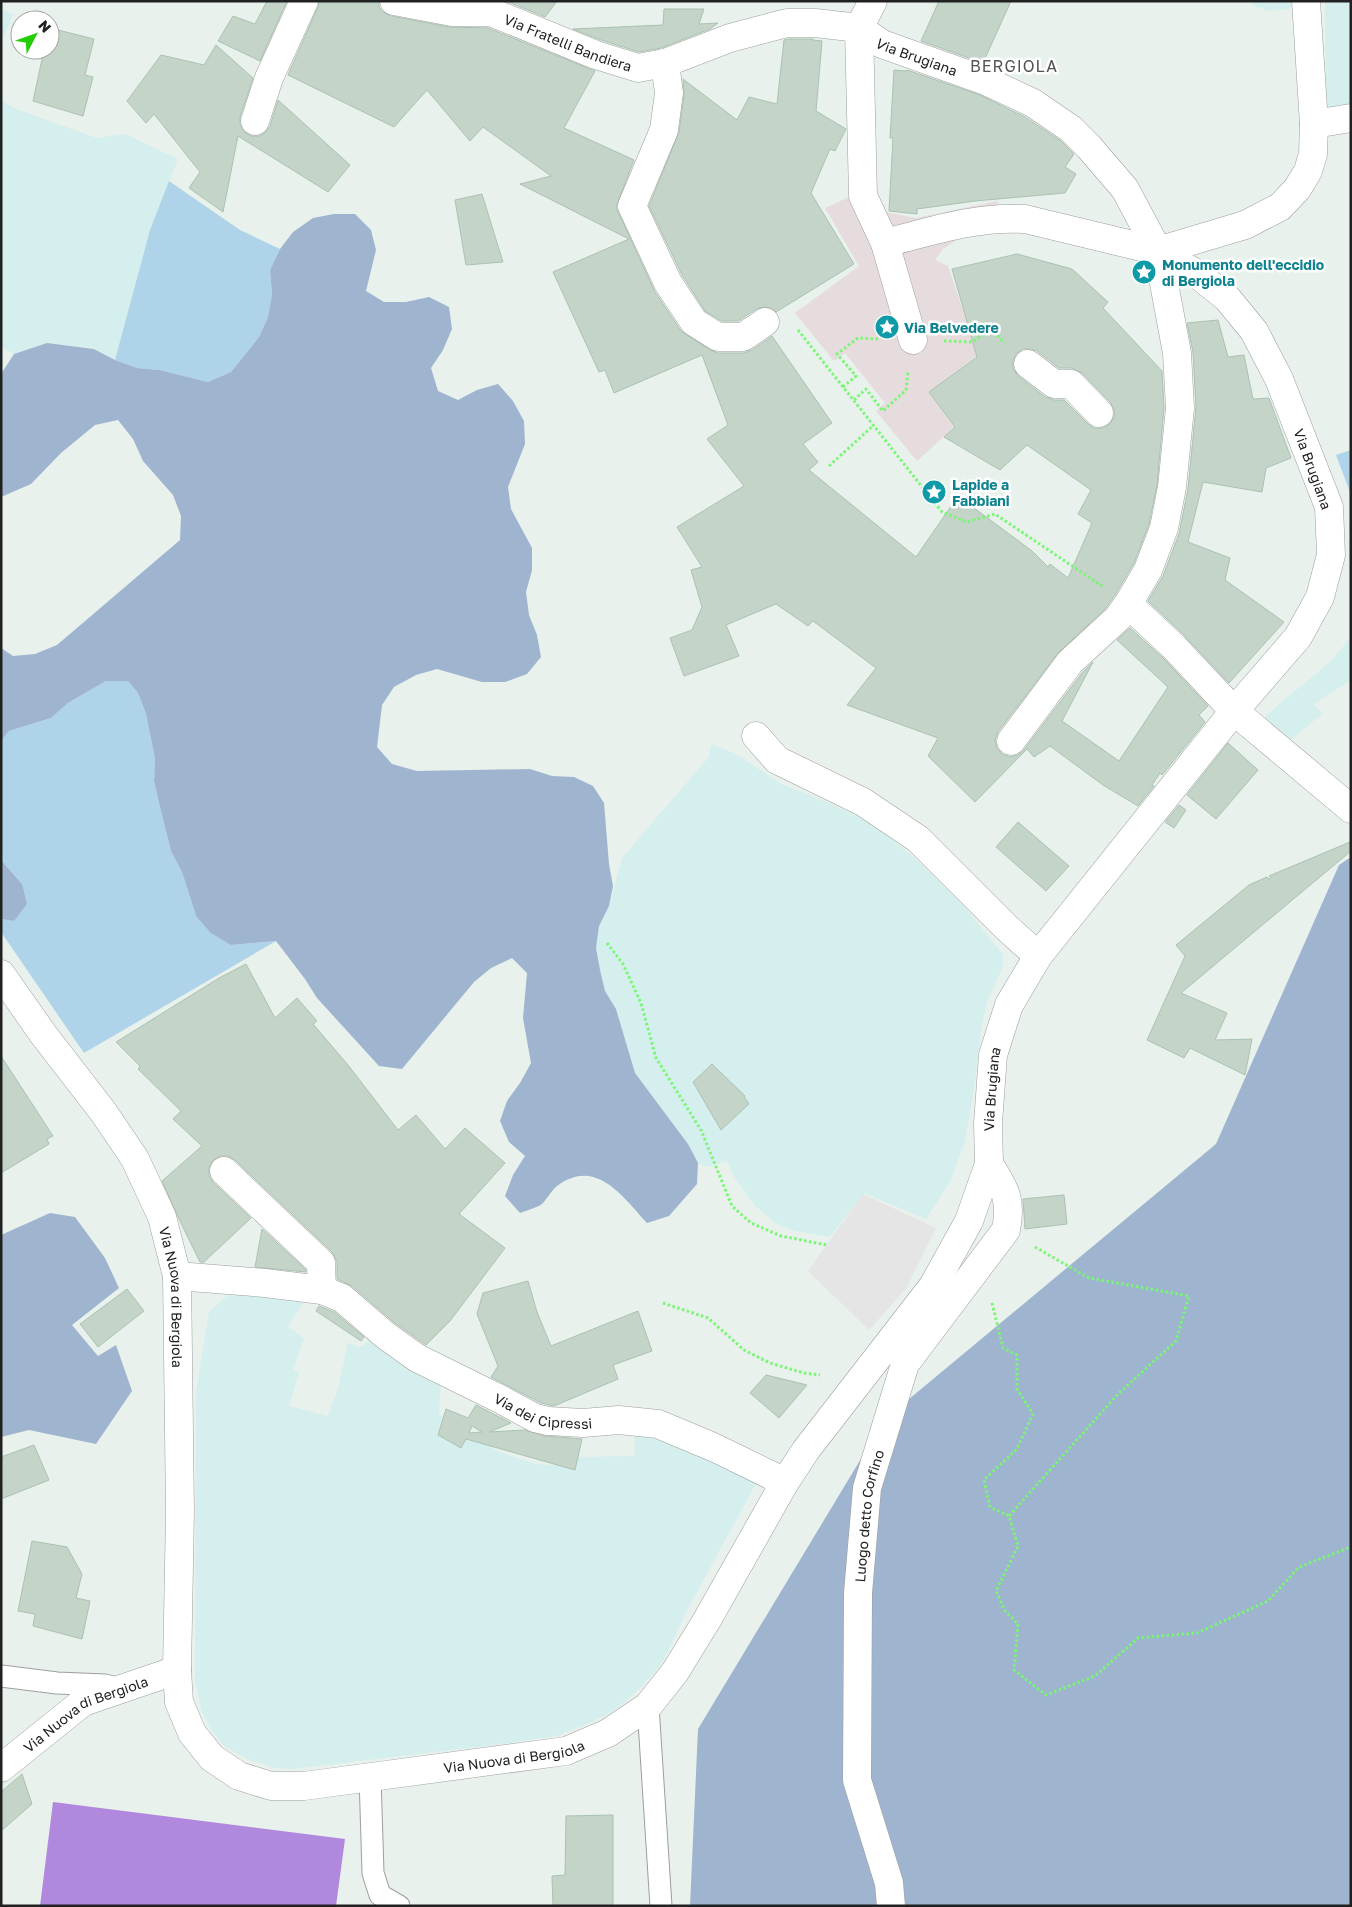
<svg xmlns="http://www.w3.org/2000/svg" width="1352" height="1907" font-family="'Golos Text',sans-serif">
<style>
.farmland{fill:#d4efed}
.grass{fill:#afd4e9}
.forest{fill:#9eb4cf}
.pitch{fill:#b088dd}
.parking{fill:#e5e5e5}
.plaza{fill:#e7dcdd}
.building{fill:#c5d4c9;stroke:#aac2b1;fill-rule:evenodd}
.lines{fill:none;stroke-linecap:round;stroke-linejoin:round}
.lane-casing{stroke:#9e9e9e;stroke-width:23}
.street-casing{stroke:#9e9e9e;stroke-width:29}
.path{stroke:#79f673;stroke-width:3;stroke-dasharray:2.5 2.5;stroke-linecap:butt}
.lane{stroke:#fff;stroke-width:21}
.street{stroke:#fff;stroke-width:28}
.labels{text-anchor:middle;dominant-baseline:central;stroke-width:5;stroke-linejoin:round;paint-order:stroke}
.street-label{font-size:14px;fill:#212121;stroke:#fff}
.culture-label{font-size:14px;font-weight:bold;fill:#0d838f;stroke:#fff;text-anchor:start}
.quarter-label{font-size:16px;letter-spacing:1px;fill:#545454;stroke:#fff}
</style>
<rect width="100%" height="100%" fill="#e8f1ec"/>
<path class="farmland" d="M 1250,1 L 1293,1 L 1294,8 L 1269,11 L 1254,6 Z
M 1325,1 L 1351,1 L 1351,107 L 1326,111 Z
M 1,8 L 13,15 L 1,43 Z
M 1,101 L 16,109 L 97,138 L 125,134 L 178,159 L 150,230 L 115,360 L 94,348 L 47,343 L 14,354 L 1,346 Z
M 1351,637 L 1351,680 L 1314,704 L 1322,714 L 1282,747 L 1257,723 L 1332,660 Z
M 712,744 L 736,754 L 781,784 L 827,802 L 873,824 L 917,860 L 962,904 L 1003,955 L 1003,966 L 987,1002 L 981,1029 L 974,1090 L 965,1141 L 950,1182 L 926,1219 L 864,1193 L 830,1237 L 794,1231 L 777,1224 L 754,1205 L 735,1178 L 727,1161 L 708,1167 L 698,1163 L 688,1144 L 635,1073 L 616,1009 L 605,991 L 600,970 L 596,948 L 599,926 L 609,906 L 622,858 L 708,758 Z
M 252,1294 L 303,1303 L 288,1326 L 304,1339 L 293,1369 L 299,1372 L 289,1406 L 328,1416 L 339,1385 L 348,1342 L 359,1348 L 373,1338 L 441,1379 L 439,1415 L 499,1452 L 536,1464 L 566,1466 L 578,1457 L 634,1456 L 636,1426 L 760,1476 L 685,1614 L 664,1660 L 641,1688 L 612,1712 L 585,1725 L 556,1736 L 494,1745 L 292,1769 L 276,1768 L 249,1760 L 224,1746 L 210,1728 L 202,1712 L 195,1681 L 196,1392 L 209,1312 L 227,1296 Z"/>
<path class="grass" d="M 169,181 L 240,230 L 280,249 L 270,270 L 272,294 L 268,317 L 259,337 L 231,372 L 208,382 L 160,370 L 137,368 L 115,360 L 150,230 Z
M 1351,450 L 1351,495 L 1336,455 Z
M 106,681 L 128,681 L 138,693 L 146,714 L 155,759 L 154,781 L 159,803 L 171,851 L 182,872 L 196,916 L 231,945 L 276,941 L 84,1053 L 1,932 L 1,919 L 14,921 L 22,884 L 1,860 L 1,741 L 9,731 L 51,718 L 68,703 Z"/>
<path class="forest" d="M 334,214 L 355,214 L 371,230 L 376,250 L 366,291 L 384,302 L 406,302 L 429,297 L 449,307 L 452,329 L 443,350 L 431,368 L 438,391 L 458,400 L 477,390 L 498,384 L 513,401 L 524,421 L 525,444 L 508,487 L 511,509 L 532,548 L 532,570 L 526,592 L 529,615 L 537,635 L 541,657 L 527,674 L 505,682 L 482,682 L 437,669 L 416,675 L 394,687 L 382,705 L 377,747 L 392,764 L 417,771 L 530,769 L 552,776 L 574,777 L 593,786 L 604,803 L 609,864 L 613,886 L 609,906 L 599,926 L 596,948 L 600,970 L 605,991 L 616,1009 L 635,1073 L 688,1144 L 698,1163 L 697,1184 L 669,1216 L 647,1223 C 622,1196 596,1157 557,1186 C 551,1191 547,1199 542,1204 C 536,1208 527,1210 520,1213 L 505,1196 L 513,1175 L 525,1156 L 509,1142 L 500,1121 L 507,1101 L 520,1083 L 531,1063 L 523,1018 L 527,973 L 512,958 L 491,968 L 474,982 L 402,1069 L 379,1066 L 317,998 L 305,979 L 276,941 L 231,945 L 211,933 L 196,916 L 182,872 L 171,851 L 159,803 L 154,781 L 155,759 L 146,714 L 138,693 L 128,681 L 106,681 L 68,703 L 51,718 L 9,731 L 1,741 L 1,648 L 13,656 L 35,654 L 57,645 L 180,540 L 181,516 L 173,495 L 143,461 L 133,439 L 118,420 L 95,425 L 61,453 L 31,484 L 1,497 L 1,374 L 14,354 L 47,343 L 94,349 L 115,360 L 137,368 L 160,370 L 208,382 L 231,372 L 259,337 L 268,317 L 272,294 L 270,270 L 280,249 L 293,232 L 313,218 Z
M 1351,857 L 1351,1906 L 690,1906 L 698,1729 L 885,1419 L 1216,1144 L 1339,865 Z
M 1,860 L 22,884 L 27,904 L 14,921 L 1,919 Z
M 50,1213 L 75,1217 L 105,1258 L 119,1288 L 72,1325 L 98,1356 L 116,1345 L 132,1391 L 96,1444 L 29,1430 L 1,1437 L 1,1235 Z"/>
<path class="pitch" d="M 53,1802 L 345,1839 L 336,1906 L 40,1906 Z"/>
<path class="parking" d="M 863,1194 L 936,1228 L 907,1287 L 869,1330 L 808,1271 Z"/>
<path class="plaza" d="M 874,196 L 877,205 L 885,205 L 884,212 L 916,218 L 997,201 L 1003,217 L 966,234 L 943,249 L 935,260 L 948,266 L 978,355 L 929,392 L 954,427 L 917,461 L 876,411 L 885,403 L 845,353 L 834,361 L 795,313 L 859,266 L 825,208 L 849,197 Z"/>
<path class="building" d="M 267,1 L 287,1 L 260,61 L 218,41 L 233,16 L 255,24 Z
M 319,1 L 379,1 L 379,7 L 383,12 L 391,16 L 449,27 L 488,28 L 595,71 L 564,128 L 634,160 L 616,207 L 655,292 L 681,331 L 710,350 L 718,353 L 744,353 L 752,350 L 772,336 L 832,423 L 803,444 L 818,462 L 809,470 L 916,557 L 958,496 L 1032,551 L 1048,567 L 1050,564 L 1068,578 L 1092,523 L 1078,514 L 1091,490 L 1027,445 L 1000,470 L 944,437 L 955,427 L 929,392 L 977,357 L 952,269 L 1017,254 L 1072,269 L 1108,302 L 1103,308 L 1162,371 L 1164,408 L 1157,485 L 1149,524 L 1134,563 L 1115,595 L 1106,608 L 1058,653 L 998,732 L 995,740 L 997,748 L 1002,754 L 1010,757 L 1018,755 L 1023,751 L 1082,673 L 1093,662 L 1062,721 L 1119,761 L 1168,687 L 1117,640 L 1130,628 L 1162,657 L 1208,706 L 1199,715 L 1205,722 L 1162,775 L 1160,773 L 1152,785 L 1154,786 L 1138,806 L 1103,785 L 1050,746 L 1034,757 L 1027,749 L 975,802 L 928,756 L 938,738 L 847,705 L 876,668 L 813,621 L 808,626 L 776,604 L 726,625 L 739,656 L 684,676 L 670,638 L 692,630 L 702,607 L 691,570 L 702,567 L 677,527 L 744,486 L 707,439 L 728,425 L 702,355 L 614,393 L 605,370 L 599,372 L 553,272 L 629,239 L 520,184 L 551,176 L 483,127 L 470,141 L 427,90 L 394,127 L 288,75 L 318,7 ZM 1023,349 L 1031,349 L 1037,351 L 1059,368 L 1071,368 L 1082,373 L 1110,402 L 1114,409 L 1114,417 L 1110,424 L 1103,428 L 1094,428 L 1088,424 L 1064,400 L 1054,400 L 1045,397 L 1018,376 L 1013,369 L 1013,361 L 1016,354 Z
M 506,1 L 557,1 L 545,17 Z
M 939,1 L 1011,1 L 983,63 L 921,41 Z
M 664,9 L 704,9 L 699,24 L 718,23 L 710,29 L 661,48 L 639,52 L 601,40 L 573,29 L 663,25 Z
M 50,28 L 94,39 L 85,75 L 93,77 L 83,116 L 33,101 L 44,50 L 50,50 Z
M 789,39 L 813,39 L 813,40 L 822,41 L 816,111 L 846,129 L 835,151 L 830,149 L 811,193 L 854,264 L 776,312 L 771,308 L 763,307 L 756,309 L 738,321 L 722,321 L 705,311 L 682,275 L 649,206 L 679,132 L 684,95 L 683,79 L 737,120 L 749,97 L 777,104 L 784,40 Z
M 216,45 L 253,78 L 240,117 L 240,125 L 244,132 L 251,136 L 259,136 L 265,133 L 270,126 L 278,100 L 350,165 L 328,192 L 238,136 L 223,212 L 189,188 L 200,172 L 154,114 L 146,123 L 127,101 L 161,55 L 204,65 Z
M 894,70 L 907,71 L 907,70 L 980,95 L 1025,117 L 1061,141 L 1074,154 L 1065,167 L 1076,174 L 1065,193 L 975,201 L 917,209 L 917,214 L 889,211 L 893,138 L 890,138 Z
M 482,194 L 503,262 L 466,265 L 455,200 Z
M 1218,320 L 1228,357 L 1244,355 L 1253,399 L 1269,398 L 1291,458 L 1266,468 L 1262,492 L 1203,482 L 1188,542 L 1230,558 L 1225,580 L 1284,622 L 1229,683 L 1184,635 L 1148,601 L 1163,576 L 1179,534 L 1188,489 L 1196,407 L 1193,352 L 1187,323 Z
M 1228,743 L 1258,770 L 1216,819 L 1187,795 Z
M 1179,805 L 1186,810 L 1174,828 L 1165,822 Z
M 1018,822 L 1069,866 L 1046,891 L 996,847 Z
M 1350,842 L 1351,851 L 1181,993 L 1227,1013 L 1215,1040 L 1252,1039 L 1245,1075 L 1190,1048 L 1184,1058 L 1147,1040 L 1185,956 L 1176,945 L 1249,885 L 1267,877 L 1269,879 L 1271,878 L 1269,876 Z
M 246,964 L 275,1018 L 297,998 L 317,1021 L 313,1024 L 348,1065 L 398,1130 L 416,1115 L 445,1149 L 465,1128 L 505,1163 L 459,1214 L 505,1248 L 450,1321 L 426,1345 L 395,1323 L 352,1286 L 337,1279 L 337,1262 L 332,1252 L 235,1160 L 228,1156 L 220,1156 L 213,1160 L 209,1168 L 209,1176 L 213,1182 L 251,1218 L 204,1262 L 200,1262 L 179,1219 L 162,1181 L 202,1146 L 173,1119 L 181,1111 L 138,1069 L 140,1066 L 116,1042 L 219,978 Z
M 1,1056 L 53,1136 L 47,1139 L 49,1144 L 1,1173 Z
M 712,1064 L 745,1096 L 744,1097 L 749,1104 L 721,1130 L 693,1082 Z
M 1064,1195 L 1067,1224 L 1025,1229 L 1023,1199 Z
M 262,1229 L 306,1270 L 306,1272 L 255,1267 Z
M 528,1281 L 537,1312 L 551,1346 L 638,1311 L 652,1351 L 613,1365 L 618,1379 L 554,1406 L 541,1403 L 491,1377 L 498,1366 L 477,1314 L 483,1293 Z
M 127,1289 L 144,1311 L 98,1347 L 80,1324 Z
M 319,1306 L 334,1312 L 364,1337 L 361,1341 L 316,1311 Z
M 766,1375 L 807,1385 L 779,1418 L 750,1393 Z
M 476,1405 L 511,1423 L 489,1432 L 525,1430 L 545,1436 L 582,1439 L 575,1470 L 466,1439 L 461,1448 L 438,1435 L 446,1409 L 468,1418 ZM 472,1426 L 482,1432 L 469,1433 Z
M 34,1445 L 49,1480 L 1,1499 L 1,1457 Z
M 32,1541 L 67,1547 L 82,1574 L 76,1598 L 90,1601 L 82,1639 L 33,1626 L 35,1614 L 18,1611 Z
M 22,1774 L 32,1804 L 1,1831 L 1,1792 Z
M 613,1815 L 613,1906 L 553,1906 L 552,1876 L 565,1875 L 566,1816 Z"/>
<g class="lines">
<defs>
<path id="lane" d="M 1,1676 L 57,1683 L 105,1685 L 120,1689
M 648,1706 L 661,1906
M 370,1776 L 373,1873 L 380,1895 L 399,1906"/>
<g id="street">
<path id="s1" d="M 394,1 L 452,12 L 491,12 L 596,55 L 638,68 L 665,63 L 730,38 L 787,23 L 815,23 L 859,28 L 882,44 L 986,81 L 1033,103 L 1071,129 L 1089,147 L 1125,189 L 1158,251 L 1177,353 L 1180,408 L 1172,487 L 1164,528 L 1148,570 L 1128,604 L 1118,618 L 1070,662 L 1011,741"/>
<path d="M 873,1 L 859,28 L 863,196 L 885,243 L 913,340"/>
<path d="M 665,63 L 669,93 L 664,130 L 632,206 L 668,283 L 694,322 L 718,337 L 743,337 L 765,322"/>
<path d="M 255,121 L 269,78 L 304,1"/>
<path d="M 1314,124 L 1351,118"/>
<path d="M 1158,251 L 1245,225 L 1280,207 L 1297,189 L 1308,171 L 1313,154 L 1314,124 L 1306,1"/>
<path d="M 1028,364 L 1054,384 L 1071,384 L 1099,413"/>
<path d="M 1128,604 L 1173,646 L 1234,711 L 1351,809"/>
<path d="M 756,736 L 777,760 L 863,802 L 918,839 L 1007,928 L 1038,956"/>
<path id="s2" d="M 1,974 L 43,1034 L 104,1113 L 135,1159 L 162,1217 L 177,1276 L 180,1512 L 177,1670 L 179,1702 L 192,1733 L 212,1758 L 239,1776 L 271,1786 L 304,1786 L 566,1751 L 608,1733 L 648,1706 L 675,1672 L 707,1620 L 785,1482 L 806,1450 L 933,1286 L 969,1221 L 989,1164 L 988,1123 L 993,1055 L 1009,1005 L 1038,956 L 1234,711 L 1298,637 L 1320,597 L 1331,555 L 1329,507 L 1279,379 L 1254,331 L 1227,298 L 1197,274 L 1158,251 L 1025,219 C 977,216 932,231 885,243"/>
<path d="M 224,1171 L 321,1263 L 322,1290"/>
<path id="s3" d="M 177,1276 L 265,1283 L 322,1290 L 342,1298 L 385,1335 L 417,1358 L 500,1399 L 535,1418 L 548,1421 L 583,1423 L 619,1420 L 658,1424 L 713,1447 L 785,1482"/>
<path id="s4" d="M 1,1768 L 83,1702 L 177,1670"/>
<path id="s5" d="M 891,1906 L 889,1883 L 857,1780 L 858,1593 L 867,1488 L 905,1364 L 1006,1230 C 1012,1199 1005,1189 989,1164"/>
</g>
</defs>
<use href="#lane" class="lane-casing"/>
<use href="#street" class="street-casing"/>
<path class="path" d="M 798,330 L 942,512 L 967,522 L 995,514 L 1102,586
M 944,341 L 972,342 L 991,329 L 1005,343
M 843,387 L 856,376 L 837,354 L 858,338 L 878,339
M 854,400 L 866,389 L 883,411 L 906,390 L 908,372
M 829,466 L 874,425
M 607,943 L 623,964 L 641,1003 L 656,1058 L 701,1130 L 732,1206 L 751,1223 L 781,1236 L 827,1245
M 1035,1247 L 1089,1278 L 1189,1296 L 1176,1341 L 1117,1395 L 1009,1516 L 1018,1546 L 996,1591 L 1005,1611 L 1018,1624 L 1014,1670 L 1046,1695 L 1095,1676 L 1138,1638 L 1197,1633 L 1268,1601 L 1299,1567 L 1351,1547
M 663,1303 L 708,1318 L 744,1350 L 770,1363 L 804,1373 L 820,1375
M 992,1303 L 1003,1348 L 1017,1355 L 1017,1389 L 1033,1414 L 1017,1449 L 984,1480 L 990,1507 L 1009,1516"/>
<use href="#lane" class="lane"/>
<use href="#street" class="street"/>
</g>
<defs>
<symbol id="sight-disc" viewBox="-11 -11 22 22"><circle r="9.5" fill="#0f9aa8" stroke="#fff"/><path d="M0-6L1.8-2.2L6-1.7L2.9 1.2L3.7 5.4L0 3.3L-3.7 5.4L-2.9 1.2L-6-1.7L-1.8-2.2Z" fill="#fff"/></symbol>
</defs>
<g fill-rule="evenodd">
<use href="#sight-disc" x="1130" y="258" width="28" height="28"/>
<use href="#sight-disc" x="873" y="313" width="28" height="28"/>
<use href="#sight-disc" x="920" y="478" width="28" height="28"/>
</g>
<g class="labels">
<g class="street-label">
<text stroke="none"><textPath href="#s1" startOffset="181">Via Fratelli Bandiera</textPath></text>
<text stroke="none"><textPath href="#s1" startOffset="549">Via Brugiana</textPath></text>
<text transform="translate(1313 469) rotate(70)">Via Brugiana</text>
<text stroke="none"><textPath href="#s2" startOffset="2021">Via Brugiana</textPath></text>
<text stroke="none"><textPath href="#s2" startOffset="374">Via Nuova di Bergiola</textPath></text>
<text stroke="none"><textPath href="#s3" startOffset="402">Via dei Cipressi</textPath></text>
<text stroke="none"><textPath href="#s5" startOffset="396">Luogo detto Corfino</textPath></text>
<text stroke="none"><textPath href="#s4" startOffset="102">Via Nuova di Bergiola</textPath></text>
<text stroke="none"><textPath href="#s2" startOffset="1156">Via Nuova di Bergiola</textPath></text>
</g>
<g class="culture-label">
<text x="1162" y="264">Monumento dell'eccidio<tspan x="1162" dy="16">di Bergiola</tspan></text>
<text x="904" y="327">Via Belvedere</text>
<text x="952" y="484">Lapide a<tspan x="952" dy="16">Fabbiani</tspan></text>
</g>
<g class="quarter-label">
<text x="1014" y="66">BERGIOLA</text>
</g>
</g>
<rect width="1352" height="1907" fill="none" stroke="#212121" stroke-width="5"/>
<g transform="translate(35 35) rotate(49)"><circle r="24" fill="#ffffff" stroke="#a6a6a6"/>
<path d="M0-4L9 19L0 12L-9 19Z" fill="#23cc05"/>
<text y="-8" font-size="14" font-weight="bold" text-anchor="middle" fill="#212121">N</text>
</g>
</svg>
